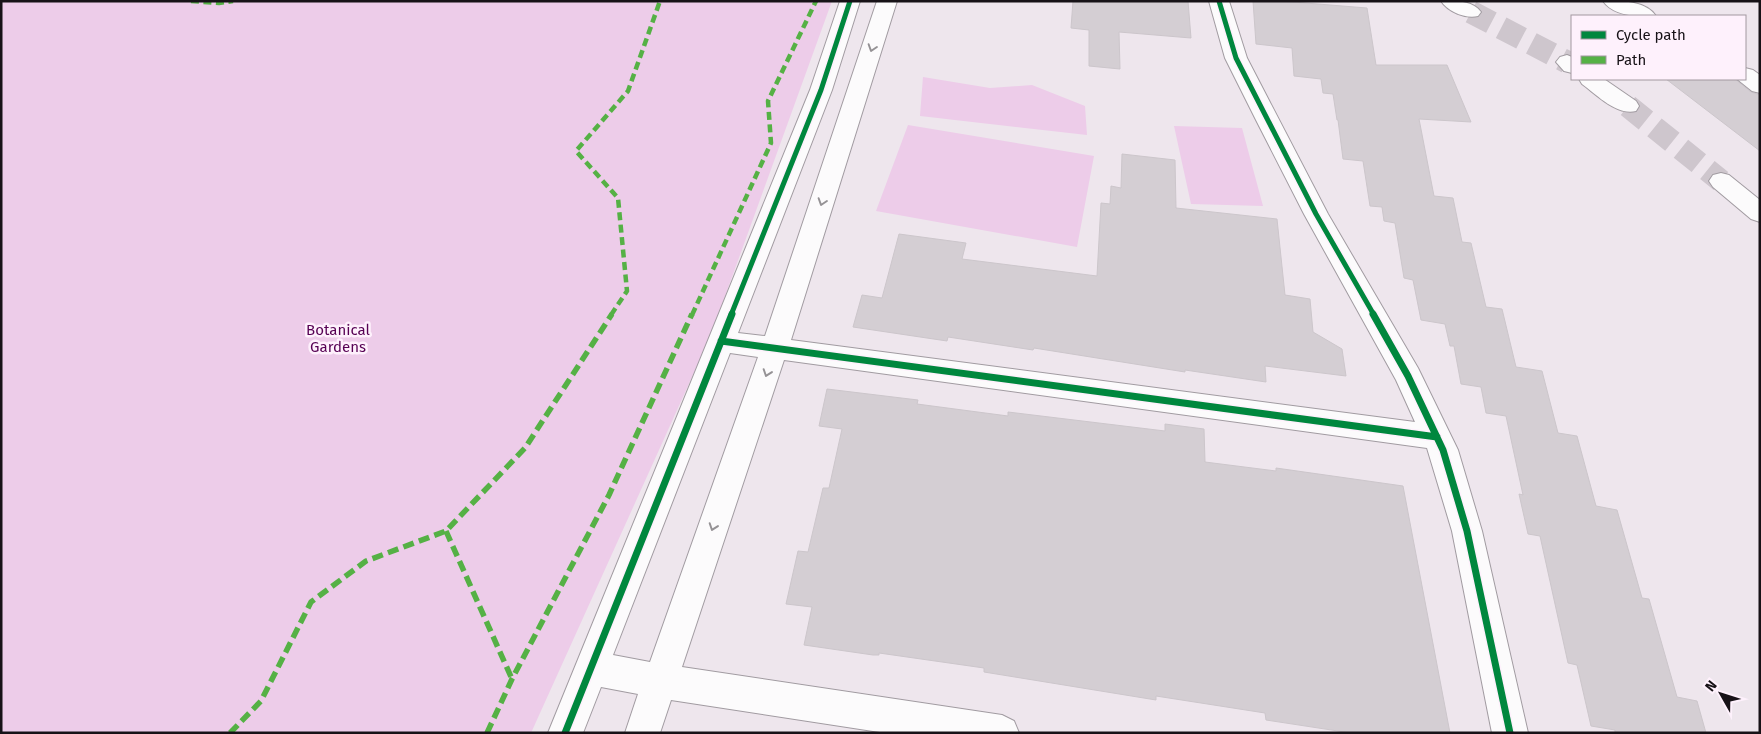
<svg xmlns="http://www.w3.org/2000/svg" width="1761" height="734" font-family="'Fira Sans',sans-serif">
<style>
.green{fill:#edcce9}
.building{fill:#d4ced3;stroke:#ccc6cb}
.lines{fill:none;stroke-linecap:round;stroke-linejoin:round}
.minor-tunnel{stroke:#cec6cd;stroke-width:23;stroke-dasharray:23 11;stroke-linecap:butt}
.minor-casing{stroke:#a19ba1;stroke-width:2}
.minor{fill:#fcfbfc;fill-rule:evenodd}
.quiet-far1{stroke:#55b145;stroke-width:4.5;stroke-dasharray:8 4.5;stroke-linecap:butt}
.quiet{stroke:#55b145;stroke-width:5.5;stroke-dasharray:11 5.5;stroke-linecap:butt}
.cycleway-far1-casing{stroke:#fef1fc;stroke-width:8}
.cycleway-casing{stroke:#fef1fc;stroke-width:10}
.cycleway-far1{stroke:#00873e;stroke-width:5}
.cycleway{stroke:#00873e;stroke-width:7}
.oneway{stroke:#959295}
.labels{text-anchor:middle;dominant-baseline:central;stroke-width:5;stroke-linejoin:round;paint-order:stroke}
.park-label{font-size:15px;fill:#560053;stroke:#fef1fc}
</style>
<rect width="100%" height="100%" fill="#eee6ed"/>
<path class="green" d="M 1,1 L 832,1 L 711,335 L 531,733 L 1,733 Z
M 923,77 L 990,88 L 1032,85 L 1085,106 L 1087,135 L 920,116 Z
M 908,125 L 1094,156 L 1077,247 L 876,211 Z
M 1174,126 L 1242,128 L 1263,206 L 1191,204 Z"/>
<path class="building" d="M 1073,1 L 1188,1 L 1191,38 L 1119,32 L 1120,69 L 1089,66 L 1089,30 L 1071,28 Z
M 1253,1 L 1281,1 L 1367,8 L 1376,65 L 1447,65 L 1471,122 L 1419,119 L 1434,196 L 1453,198 L 1462,242 L 1471,243 L 1486,307 L 1502,309 L 1516,367 L 1542,371 L 1558,433 L 1577,436 L 1596,506 L 1617,510 L 1642,598 L 1649,599 L 1677,697 L 1697,701 L 1706,733 L 1615,733 L 1615,730 L 1591,726 L 1577,665 L 1568,663 L 1540,536 L 1528,534 L 1519,494 L 1523,495 L 1506,416 L 1486,413 L 1481,387 L 1461,384 L 1454,346 L 1450,346 L 1445,324 L 1421,320 L 1413,280 L 1404,278 L 1395,223 L 1384,221 L 1382,207 L 1370,206 L 1363,161 L 1343,159 L 1338,120 L 1337,120 L 1333,94 L 1323,93 L 1321,79 L 1294,76 L 1292,48 L 1256,44 Z
M 1666,79 L 1735,79 L 1751,92 L 1760,95 L 1760,151 Z
M 1122,154 L 1175,160 L 1176,208 L 1277,219 L 1285,295 L 1310,299 L 1313,332 L 1342,349 L 1346,376 L 1265,366 L 1266,382 L 1185,370 L 1185,372 L 1034,348 L 1033,350 L 948,337 L 947,341 L 853,327 L 862,295 L 882,298 L 899,234 L 966,243 L 962,259 L 1097,276 L 1101,203 L 1110,204 L 1111,186 L 1121,188 Z
M 827,389 L 918,400 L 917,404 L 1008,416 L 1008,412 L 1165,431 L 1165,424 L 1204,429 L 1205,462 L 1276,471 L 1276,468 L 1403,486 L 1450,733 L 1351,733 L 1266,720 L 1265,713 L 1156,696 L 1156,700 L 984,672 L 984,668 L 879,653 L 879,655 L 873,655 L 804,645 L 812,607 L 786,604 L 798,551 L 808,552 L 823,488 L 829,488 L 842,429 L 819,426 Z"/>
<g class="lines">
<path class="minor-tunnel" d="M 1471,12 L 1567,62
M 1628,106 L 1721,181"/>
<defs>
<path id="minor" d="M 840,1 L 860,1 L 832,90 L 738,333 L 765,336 L 877,1 L 897,1 L 791,340 L 1415,422 L 1396,380 L 1304,214 L 1256,120 L 1225,58 L 1209,1 L 1229,1 L 1247,58 L 1328,214 L 1418,368 L 1458,450 L 1482,531 L 1528,733 L 1492,733 L 1452,531 L 1427,448 L 784,360 L 682,667 L 1002,715 L 1014,721 L 1019,733 L 886,733 L 671,700 L 660,733 L 625,733 L 638,694 L 601,687 L 583,733 L 548,733 L 810,90 ZM 730,353 L 758,357 L 650,662 L 613,655 Z
M 1441,1 C 1456,1 1472,0 1481,12 L 1478,16 C 1466,19 1448,12 1441,1 Z
M 1603,1 C 1620,1 1645,0 1656,16 C 1640,17 1614,17 1603,1 Z
M 1567,55 L 1572,57 L 1572,73 L 1564,71 L 1556,62 L 1560,57 Z
M 1745,68 L 1753,70 L 1760,75 L 1760,93 L 1752,91 L 1737,79 L 1745,79 Z
M 1579,79 L 1604,79 L 1636,101 L 1639,106 L 1636,111 C 1617,116 1597,95 1582,84 Z
M 1721,173 L 1729,175 L 1760,200 L 1760,222 L 1751,219 L 1713,187 L 1709,181 L 1713,175 Z"/>
</defs>
<use href="#minor" class="minor-casing"/>
<use href="#minor" class="minor"/>
<path class="quiet-far1" d="M 191,1 L 219,3 L 233,1
M 611,315 L 627,291 L 618,198 L 576,151 L 628,91 L 660,1
M 692,315 L 771,143 L 768,101 L 816,1"/>
<path class="quiet" d="M 446,531 L 512,679
M 230,733 L 261,701 L 311,602 L 366,561 L 446,531 L 525,448 L 612,314
M 487,733 L 512,679 L 609,495 L 692,314"/>
<defs>
<path id="cycleway-far1" d="M 1219,1 L 1236,58 L 1316,214 L 1374,315
M 731,315 L 821,90 L 850,1"/>
<path id="cycleway" d="M 1373,314 L 1408,376 L 1443,450 L 1467,531 L 1510,733
M 721,341 L 1437,437
M 565,733 L 732,314"/>
</defs>
<use href="#cycleway-far1" class="cycleway-far1-casing"/>
<use href="#cycleway" class="cycleway-casing"/>
<use href="#cycleway-far1" class="cycleway-far1"/>
<use href="#cycleway" class="cycleway"/>
</g>
<defs><path id="oneway-chevron" d="M-2-3.5L2.5 0L-2 3.5" fill="none" stroke-width="1.6" stroke-linecap="round" stroke-linejoin="round" transform="scale(1.25)"/></defs>
<g class="oneway">
<use href="#oneway-chevron" transform="translate(872 48) rotate(108)"/>
<use href="#oneway-chevron" transform="translate(822 202) rotate(108)"/>
<use href="#oneway-chevron" transform="translate(767 373) rotate(109)"/>
<use href="#oneway-chevron" transform="translate(713 527) rotate(109)"/>
</g>
<g class="labels">
<g class="park-label">
<text x="338" y="330">Botanical<tspan x="338" dy="17">Gardens</tspan></text>
</g>
</g>
<rect width="1761" height="734" fill="none" stroke="#171217" stroke-width="5"/>
<rect x="1571" y="15" width="175" height="65" fill="#fef1fc" stroke="#a298a0"/>
<rect x="1581" y="31" width="25" height="8" fill="#00873e" stroke="#a298a0"/>
<text x="1616" y="40" font-size="15" fill="#171217">Cycle path</text>
<rect x="1581" y="56" width="25" height="8" fill="#55b145" stroke="#a298a0"/>
<text x="1616" y="65" font-size="15" fill="#171217">Path</text>
<g transform="translate(1721 694) rotate(309)" stroke="#fef1fc" stroke-width="4" paint-order="stroke">
<path d="M0-4L9 19L0 12L-9 19Z" fill="#171217"/>
<text y="-8" font-size="14" font-weight="bold" text-anchor="middle" fill="#171217">N</text>
</g>
</svg>
